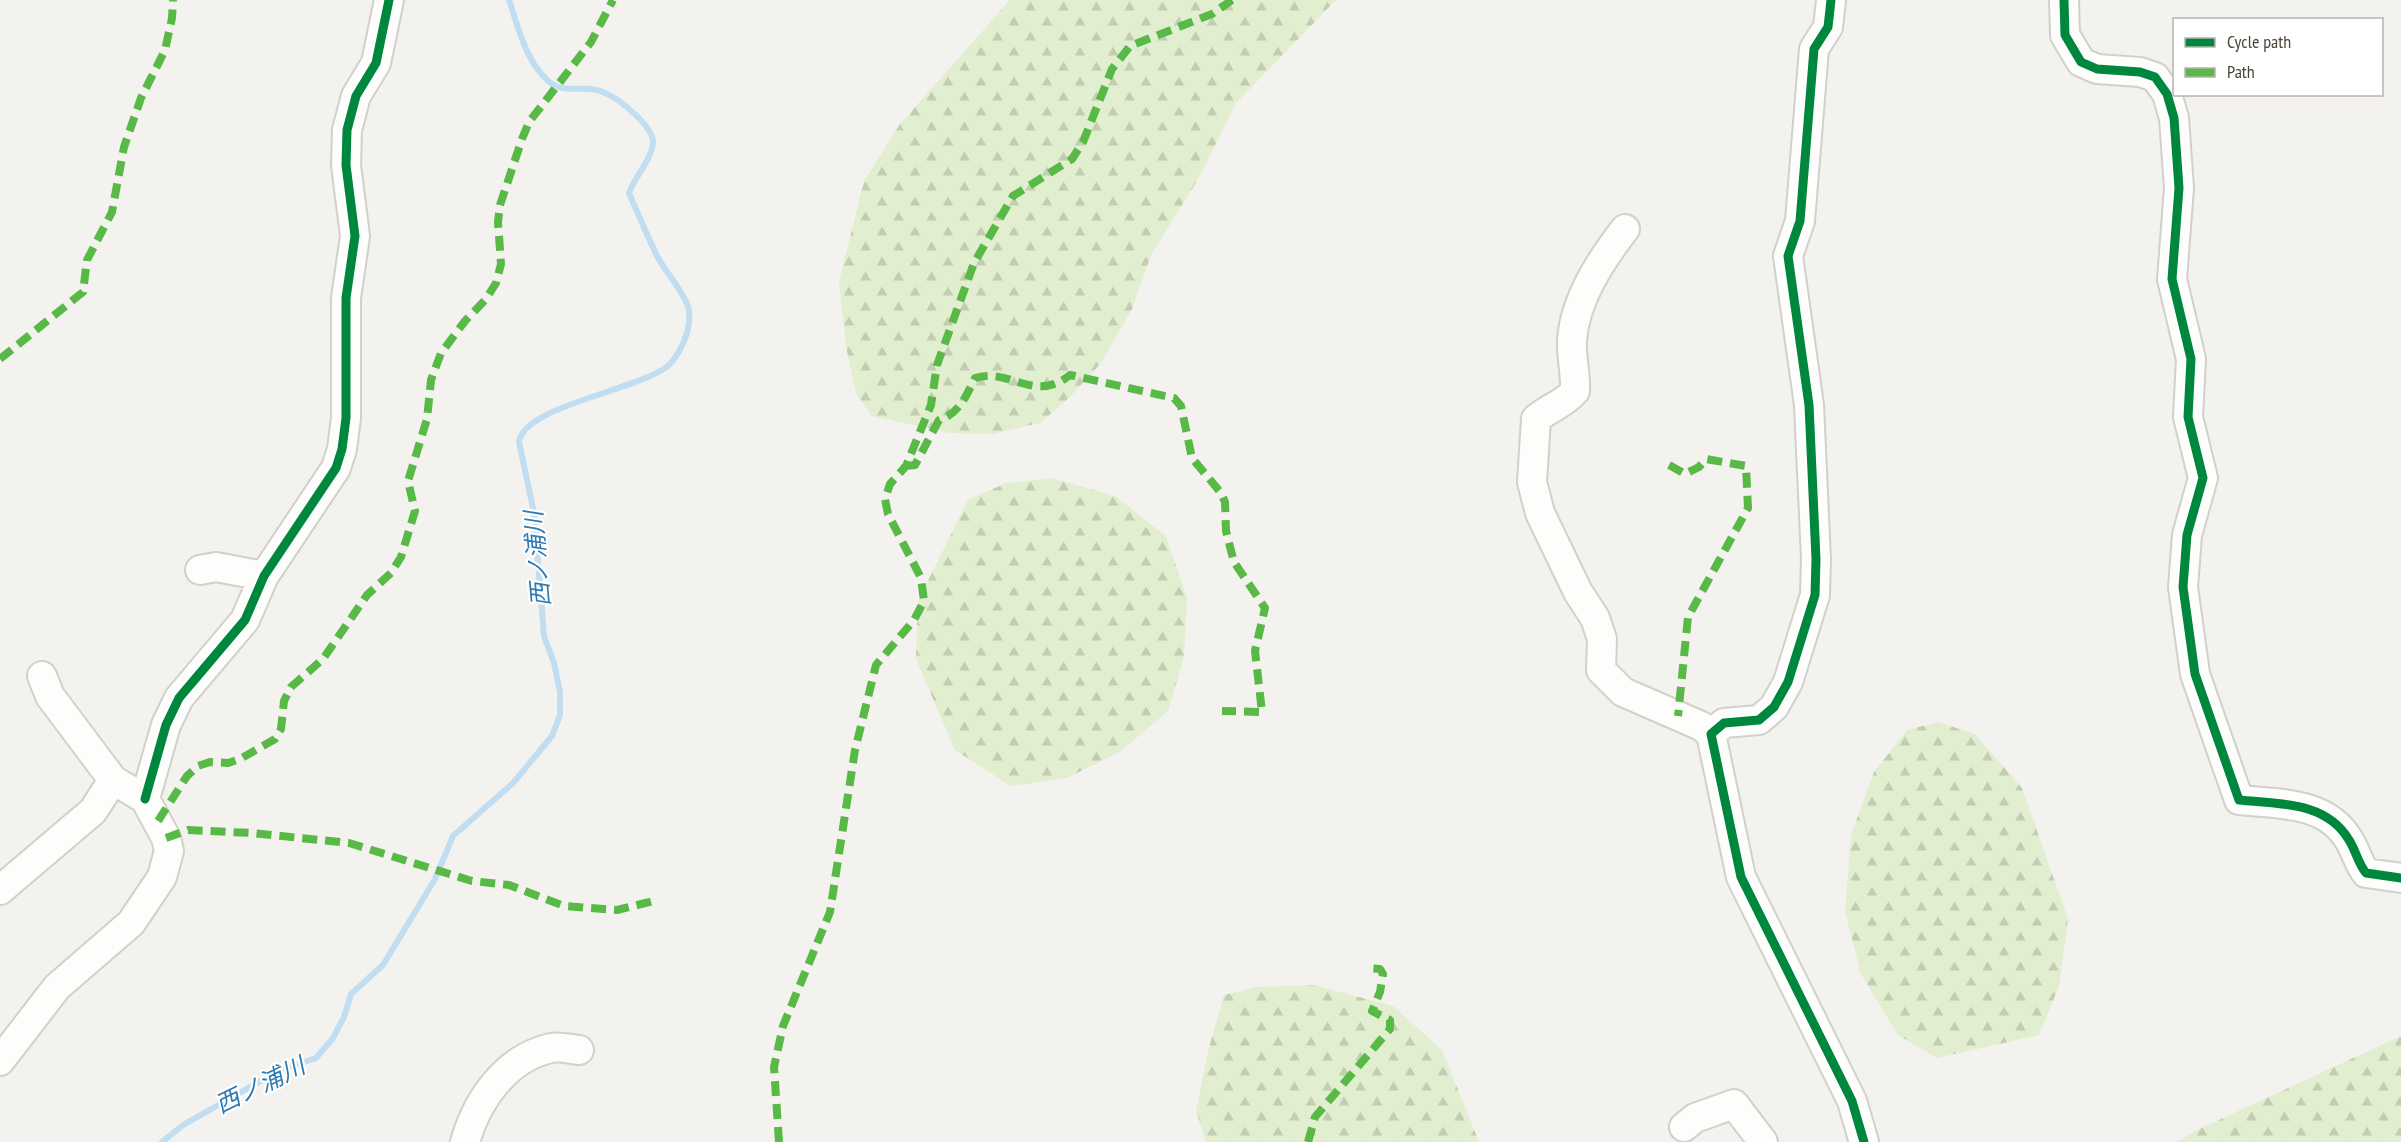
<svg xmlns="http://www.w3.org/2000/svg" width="2401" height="1142" font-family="'PT Sans Narrow','Noto Sans JP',sans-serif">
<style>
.forest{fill:url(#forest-firs)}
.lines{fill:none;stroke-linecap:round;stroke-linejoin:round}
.stream{stroke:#c0ddf1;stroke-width:6}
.minor-casing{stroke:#d2d0cb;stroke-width:32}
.minor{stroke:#fdfdfc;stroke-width:28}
.quiet{stroke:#58b947;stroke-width:8;stroke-dasharray:15 8;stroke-linecap:butt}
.cycleway-casing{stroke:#fff;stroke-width:13}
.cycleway{stroke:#00873e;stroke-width:9}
.labels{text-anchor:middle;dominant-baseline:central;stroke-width:4.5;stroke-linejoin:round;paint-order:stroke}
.water-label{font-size:24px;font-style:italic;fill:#2e7ab2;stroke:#fff}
</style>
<defs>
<pattern id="forest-firs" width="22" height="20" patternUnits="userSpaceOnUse" patternTransform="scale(1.5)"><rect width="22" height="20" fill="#e1eecf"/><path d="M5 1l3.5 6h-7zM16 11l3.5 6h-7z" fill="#c3cdb2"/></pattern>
</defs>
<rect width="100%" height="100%" fill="#f4f2ee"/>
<path class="forest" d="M 1010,0 L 1336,0 L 1236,103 L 1200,176 L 1152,253 L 1132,309 L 1101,363 L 1070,397 L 1040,423 L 993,434 L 949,433 L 872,416 L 856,393 L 846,347 L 839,281 L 864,181 L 900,124 Z
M 1051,478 L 1115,496 L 1166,536 L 1187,598 L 1184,656 L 1168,711 L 1121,751 L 1067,778 L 1011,786 L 955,750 L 916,659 L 918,601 L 968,500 L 1006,483 Z
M 1938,722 L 1975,734 L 2022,788 L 2068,919 L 2059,986 L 2039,1035 L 1937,1058 L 1898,1035 L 1861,974 L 1845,912 L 1851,835 L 1874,772 L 1907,730 Z
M 1314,985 L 1393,1006 L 1442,1050 L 1479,1142 L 1206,1142 L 1196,1111 L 1208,1051 L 1224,995 L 1256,987 Z
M 2401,1036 L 2401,1142 L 2177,1142 L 2195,1131 Z"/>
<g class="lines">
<path class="stream" d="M 162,1142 L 183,1125 L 280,1070 L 316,1058 L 333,1038 L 344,1017 L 351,994 L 383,965 L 435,879 L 453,836 L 513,783 L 552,736 L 560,715 L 560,692 L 554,663 L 544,636 L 534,513 L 519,442 C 523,406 640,390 669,365 C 678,356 683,345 687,333 C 689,325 691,315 688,306 C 681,288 666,273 657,256 C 647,235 638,214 629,193 C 635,176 651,161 653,143 C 654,126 618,98 603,92 C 584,83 563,97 546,79 C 525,59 518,26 509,0"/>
<defs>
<path id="minor" d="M 1831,0 L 1828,27 L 1814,49 L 1800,221 L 1788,256 L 1809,405 L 1816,559 L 1815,595 L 1788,682 L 1774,707 L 1759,720 L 1724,723 L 1711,734 L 1741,877 L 1852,1101 L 1864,1142
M 2064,0 L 2065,35 L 2081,62 L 2097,69 L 2140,72 L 2155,77 L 2167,94 L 2174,118 L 2179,188 L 2172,279 L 2191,359 L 2188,417 L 2203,478 L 2187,535 L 2183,587 L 2195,674 L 2239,800 C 2278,804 2326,801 2349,840 C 2356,851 2358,863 2366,873 L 2401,878
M 1625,229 C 1601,260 1575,299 1572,340 C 1571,357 1576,374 1575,391 C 1564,404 1549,408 1536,419 L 1532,482 L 1540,513 L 1578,592 L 1595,618 L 1602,639 L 1601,670 L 1623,692 L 1701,726 L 1711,734
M 200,570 L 216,567 L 264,576
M 145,799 L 166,725 L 179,698 L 245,620 L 264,576 L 336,468 L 342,449 L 346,418 L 346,298 L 355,236 L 346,165 L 347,130 L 356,96 L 376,63 L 389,0
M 0,890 L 93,811 L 113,780
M 0,1061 L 57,987 L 131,923 L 162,877 L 169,851 L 166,838 L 145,799 L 113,780 L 50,696 L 42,676
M 1684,1127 L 1695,1118 L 1734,1104 L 1763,1142
M 465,1142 C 477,1100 506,1058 551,1048 C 560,1046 570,1049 579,1050"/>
</defs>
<use href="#minor" class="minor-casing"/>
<use href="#minor" class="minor"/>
<path class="quiet" d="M 0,359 L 83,292 L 87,260 L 112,212 L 124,147 L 141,98 L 165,50 L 172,18 L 173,0
M 1669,465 L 1685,474 L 1699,467 L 1706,459 L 1746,466 L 1748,508 L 1688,617 L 1678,716
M 906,466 L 915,465 L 939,420 C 959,414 966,396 975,378 C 1010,367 1034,404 1070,375 L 1174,398 L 1181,406 L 1192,458 L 1221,493 L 1225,502 L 1226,531 L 1234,562 L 1265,608 L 1255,651 L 1262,712 L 1222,711
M 158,821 L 187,776 L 198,766 L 210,762 L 228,763 L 240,759 L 275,739 L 281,729 L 284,701 L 291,687 L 323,659 L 367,595 L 391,573 L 401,557 L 415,511 L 408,481 L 427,419 L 431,380 L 441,353 L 465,321 L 486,299 L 496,283 L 501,264 L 498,222 L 500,205 L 522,139 L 529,122 L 591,42 L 613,0
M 166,838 L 188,830 L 252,833 L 349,843 L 472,881 L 509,885 L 564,906 L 617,910 L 658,900
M 779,1142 L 774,1067 L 783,1026 L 830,912 L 855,750 L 876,665 L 914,620 L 924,601 L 921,578 L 888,514 L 885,499 L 890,484 L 906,466 L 931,405 L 937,365 L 974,263 L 1013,196 L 1072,159 L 1083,142 L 1112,69 L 1130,46 L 1212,14 L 1232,0
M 1308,1142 L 1315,1117 L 1390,1029 L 1390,1020 L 1372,1011 L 1380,992 L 1383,974 L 1380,969 L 1367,968"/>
<defs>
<path id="cycleway" d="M 1831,0 L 1828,27 L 1814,49 L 1800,221 L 1788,256 L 1809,405 L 1816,559 L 1815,595 L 1788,682 L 1774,707 L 1759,720 L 1724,723 L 1711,734 L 1741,877 L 1852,1101 L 1864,1142
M 2064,0 L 2065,35 L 2081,62 L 2097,69 L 2140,72 L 2155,77 L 2167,94 L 2174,118 L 2179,188 L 2172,279 L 2191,359 L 2188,417 L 2203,478 L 2187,535 L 2183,587 L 2195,674 L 2239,800 C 2278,804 2326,801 2349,840 C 2356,851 2358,863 2366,873 L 2401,878
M 145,799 L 166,725 L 179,698 L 245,620 L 264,576 L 336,468 L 342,449 L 346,418 L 346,298 L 355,236 L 346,165 L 347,130 L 356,96 L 376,63 L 389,0"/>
</defs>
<use href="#cycleway" class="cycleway-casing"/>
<use href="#cycleway" class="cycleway"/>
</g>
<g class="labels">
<g class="water-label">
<text transform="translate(537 559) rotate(-95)">西ノ浦川</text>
<text transform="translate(260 1085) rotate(-26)">西ノ浦川</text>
</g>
</g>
<rect x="2173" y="18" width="210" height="78" fill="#ffffff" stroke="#b7b4b0" stroke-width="1.5"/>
<rect x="2185" y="38" width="30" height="9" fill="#00873e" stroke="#b7b4b0" stroke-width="1.5"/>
<text x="2227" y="48" font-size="18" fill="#4b4439">Cycle path</text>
<rect x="2185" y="68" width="30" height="9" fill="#58b947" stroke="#b7b4b0" stroke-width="1.5"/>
<text x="2227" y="78" font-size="18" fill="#4b4439">Path</text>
</svg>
